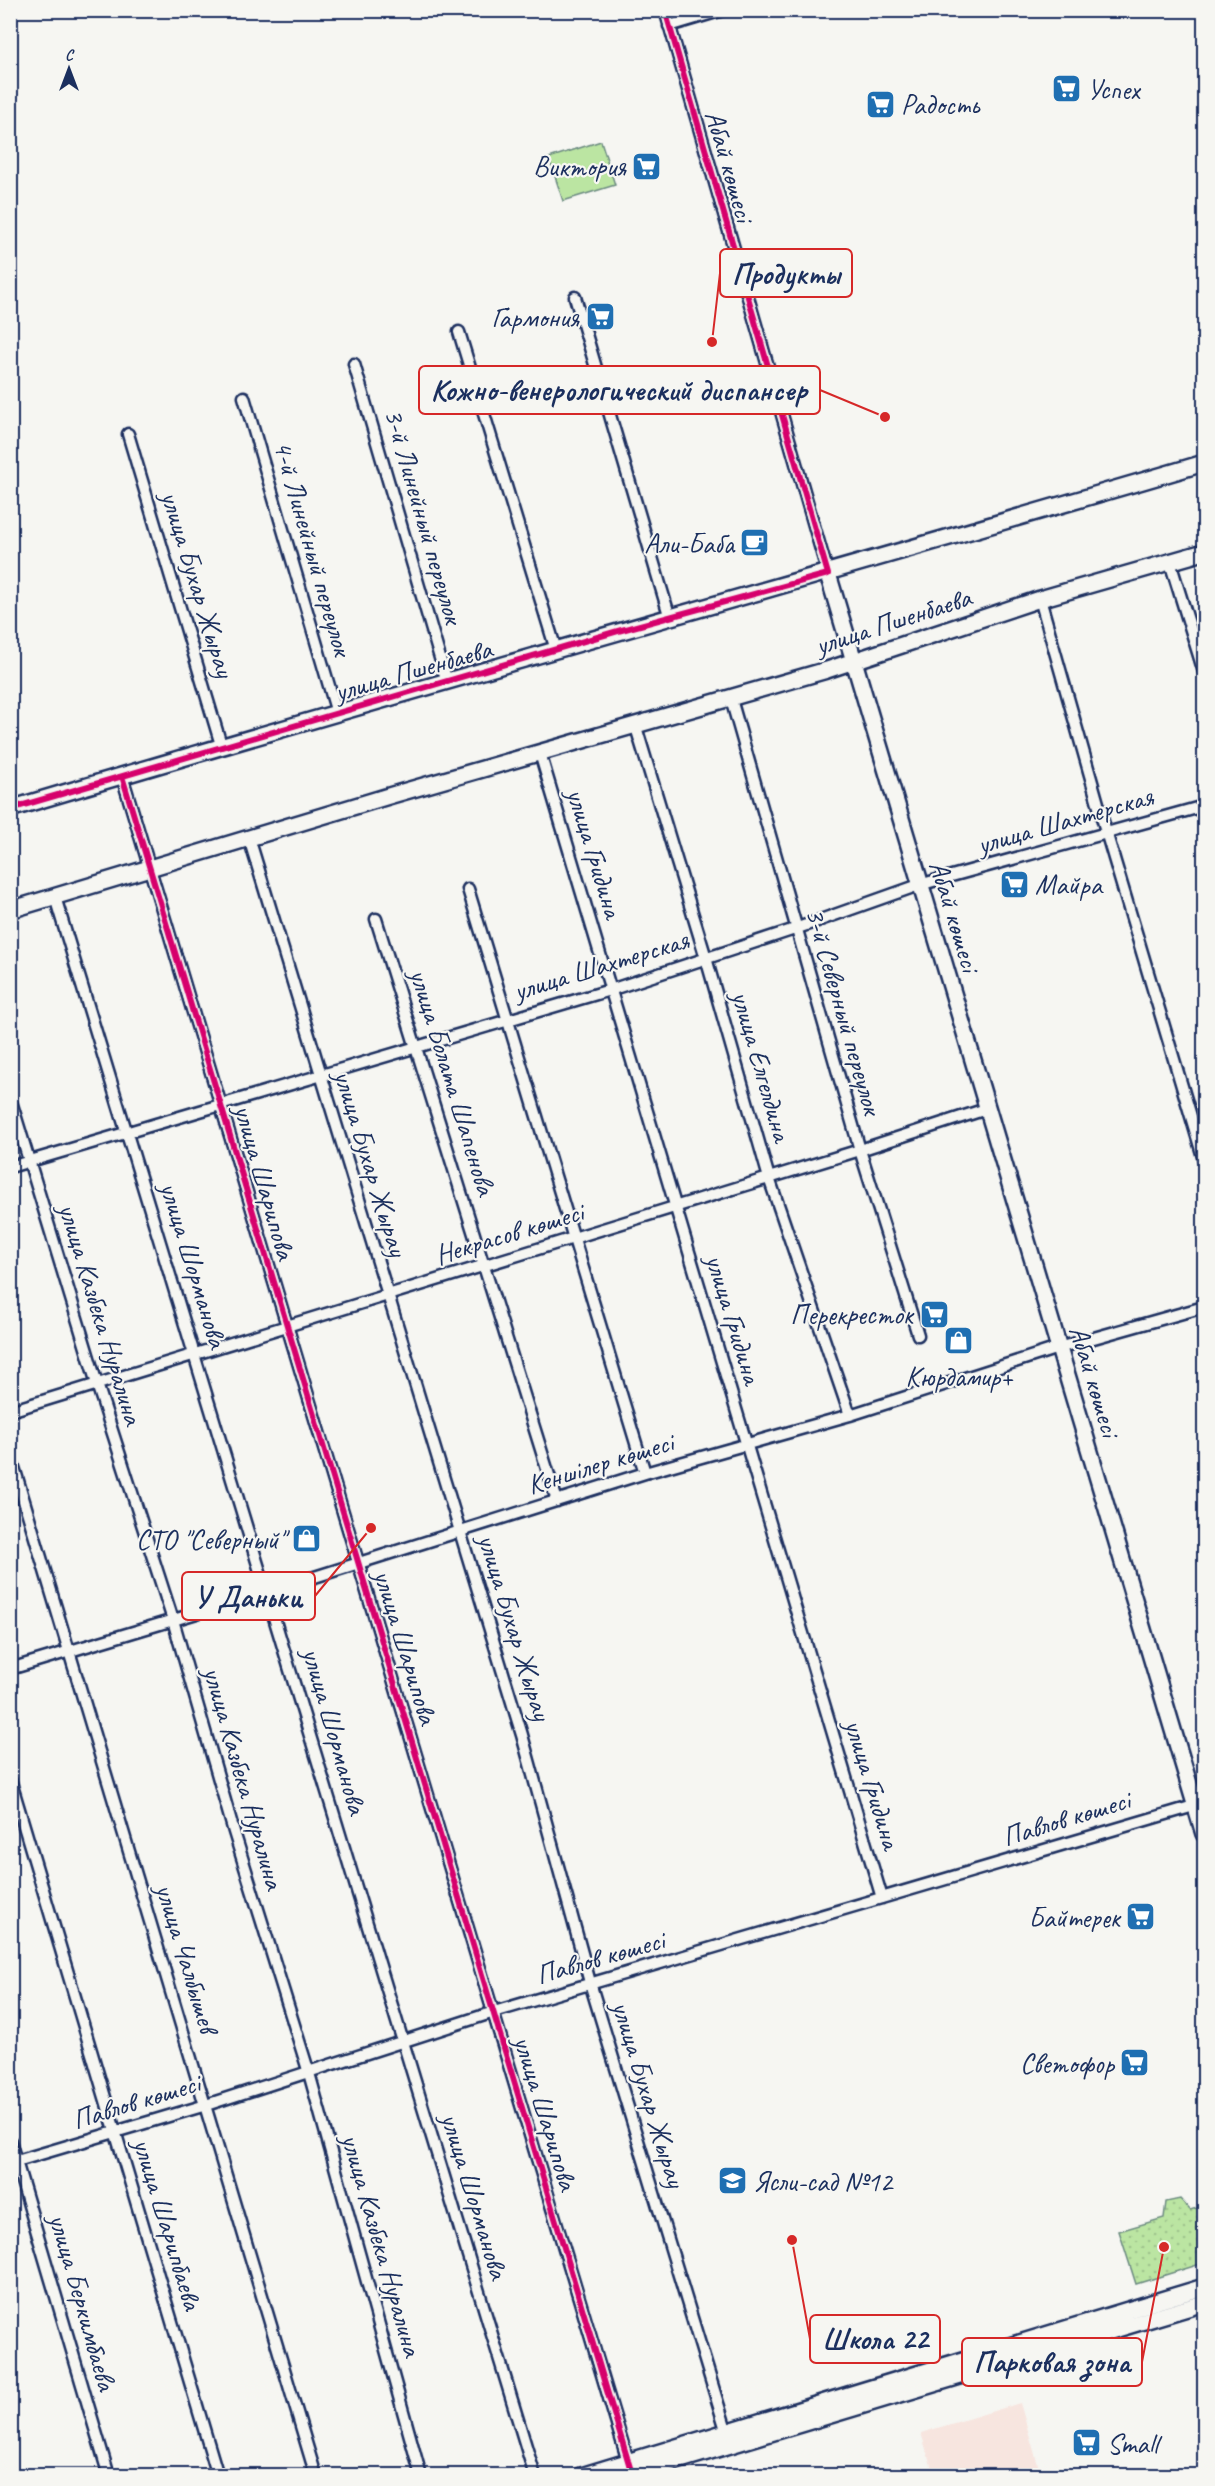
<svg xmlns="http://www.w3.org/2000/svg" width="1215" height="2486" font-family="Caveat,sans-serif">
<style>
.built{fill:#f7e5df}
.grass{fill:#bbe5a2;stroke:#6b8a80;stroke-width:1.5}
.park{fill:url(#park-dots);stroke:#6b8a80;stroke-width:1.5}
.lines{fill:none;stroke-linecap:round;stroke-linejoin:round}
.street-casing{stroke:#1b2f5e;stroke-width:15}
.secondary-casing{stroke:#1b2f5e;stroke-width:20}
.street{stroke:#f6f6f2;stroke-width:10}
.secondary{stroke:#f6f6f2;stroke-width:15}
.cycleway-casing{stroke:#f6f6f2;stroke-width:10}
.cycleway{stroke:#d6006c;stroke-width:6}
.labels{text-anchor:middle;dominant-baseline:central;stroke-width:4.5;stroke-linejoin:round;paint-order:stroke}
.poi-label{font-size:28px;fill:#1b2f5e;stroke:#f6f6f2;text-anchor:end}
.street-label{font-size:28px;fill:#1b2f5e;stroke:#f6f6f2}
.leader{fill:none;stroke:#d62828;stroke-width:2}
.callout-dot{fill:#d62828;stroke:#f6f6f2;stroke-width:2}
.callout{fill:#f6f6f2;stroke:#d62828;stroke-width:2}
.callout-label{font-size:30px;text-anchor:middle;font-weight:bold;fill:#1b2f5e}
</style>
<defs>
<pattern id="park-dots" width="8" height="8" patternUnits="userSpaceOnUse" patternTransform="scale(1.5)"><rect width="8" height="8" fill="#bbe5a2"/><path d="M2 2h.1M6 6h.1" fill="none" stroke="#a0c58e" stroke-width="1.8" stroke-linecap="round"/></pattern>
</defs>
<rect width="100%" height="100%" fill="#f6f6f2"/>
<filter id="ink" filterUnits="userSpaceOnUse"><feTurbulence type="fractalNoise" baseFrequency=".0167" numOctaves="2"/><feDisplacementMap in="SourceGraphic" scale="12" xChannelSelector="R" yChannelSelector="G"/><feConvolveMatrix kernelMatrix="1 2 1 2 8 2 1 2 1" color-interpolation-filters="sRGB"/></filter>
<g filter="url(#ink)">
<path class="built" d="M 1020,2403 L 1041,2475 L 934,2475 L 921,2433 Z"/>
<path class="grass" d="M 601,141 L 615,185 L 563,201 L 549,158 Z"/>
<path class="park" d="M 1180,2199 L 1190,2210 L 1204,2206 L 1204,2263 L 1136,2284 L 1119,2231 L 1164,2218 L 1166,2202 Z"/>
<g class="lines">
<defs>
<path id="street" d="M 665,10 L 828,574
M 669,26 L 723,10
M 575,297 L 670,618
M 459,332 L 556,650
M 354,364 L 447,682
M 244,397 L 337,713
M 128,434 L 222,748
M 1170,562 L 1204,672
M 1040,599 L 1107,835 L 1204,1160
M 731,699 L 860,1150 L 918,1335
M 636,727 L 706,958 L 769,1178 L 850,1415
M 540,753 L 882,1898
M 122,776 L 630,2468
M 249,838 L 522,1735 L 591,1986 L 727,2433
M 468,889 L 645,1473
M 55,897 C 218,1422 375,1949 535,2476
M 376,919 L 557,1501
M 10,1098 L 97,1384 L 173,1620 L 234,1832 L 309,2073 L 421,2476
M 10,1167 L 610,990 L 795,929 L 919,885 L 1204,806
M 10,1411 L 860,1150 L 986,1109
M 10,1454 L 316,2476
M 10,1669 L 270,1591 L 645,1473 L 850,1415 L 1058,1348 L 1204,1307
M 10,1779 L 218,2476
M 10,2141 L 109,2476
M 10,2163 L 206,2105 L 494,2012 L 1204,1803"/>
<path id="secondary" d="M 828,574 L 1204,1834
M 10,809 C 407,690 807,580 1204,463
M 10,910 L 392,795 L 827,670 L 1040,599 L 1204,552
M 581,2476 L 1204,2287
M 627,2476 L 1204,2303"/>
</defs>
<use href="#street" class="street-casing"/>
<use href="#secondary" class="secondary-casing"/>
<use href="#street" class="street"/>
<use href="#secondary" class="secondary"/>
<defs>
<path id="cycleway" d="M 122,776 L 632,2474
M 10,809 L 618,631 L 828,574 L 665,10"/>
</defs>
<use href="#cycleway" class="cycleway-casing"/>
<use href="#cycleway" class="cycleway"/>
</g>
</g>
<defs>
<symbol id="supermarket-square" viewBox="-11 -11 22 22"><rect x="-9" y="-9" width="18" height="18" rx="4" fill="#1f6fb2" stroke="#f6f6f2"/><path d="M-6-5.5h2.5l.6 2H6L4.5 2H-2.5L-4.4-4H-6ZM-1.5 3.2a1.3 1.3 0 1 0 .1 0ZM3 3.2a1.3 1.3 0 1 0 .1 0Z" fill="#fff"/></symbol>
<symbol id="cafe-square" viewBox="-11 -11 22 22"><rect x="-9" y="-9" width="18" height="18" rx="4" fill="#1f6fb2" stroke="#f6f6f2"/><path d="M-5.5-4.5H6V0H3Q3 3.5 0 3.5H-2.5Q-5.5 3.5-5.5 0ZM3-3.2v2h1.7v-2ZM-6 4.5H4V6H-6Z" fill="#fff"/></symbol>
<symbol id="shop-square" viewBox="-11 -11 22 22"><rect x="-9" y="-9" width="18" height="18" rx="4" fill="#1f6fb2" stroke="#f6f6f2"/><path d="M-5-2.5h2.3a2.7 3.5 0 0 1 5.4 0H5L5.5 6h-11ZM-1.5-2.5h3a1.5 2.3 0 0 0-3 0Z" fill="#fff"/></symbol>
<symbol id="school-square" viewBox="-11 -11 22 22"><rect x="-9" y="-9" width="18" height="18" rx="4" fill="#1f6fb2" stroke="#f6f6f2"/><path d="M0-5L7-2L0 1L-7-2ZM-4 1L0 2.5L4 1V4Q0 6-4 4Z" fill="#fff"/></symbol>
</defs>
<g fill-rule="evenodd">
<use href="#supermarket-square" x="1050" y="72" width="33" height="33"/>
<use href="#supermarket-square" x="864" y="88" width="33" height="33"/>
<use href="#supermarket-square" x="630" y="150" width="33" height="33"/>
<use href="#supermarket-square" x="584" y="300" width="33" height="33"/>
<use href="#cafe-square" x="738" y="526" width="33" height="33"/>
<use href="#supermarket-square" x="998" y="868" width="33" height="33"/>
<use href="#supermarket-square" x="918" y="1298" width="33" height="33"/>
<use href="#shop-square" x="942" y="1324" width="33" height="33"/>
<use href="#shop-square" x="290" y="1522" width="33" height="33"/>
<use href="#supermarket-square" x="1124" y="1900" width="33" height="33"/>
<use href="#supermarket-square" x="1118" y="2046" width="33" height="33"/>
<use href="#school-square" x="716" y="2164" width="33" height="33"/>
<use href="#supermarket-square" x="1070" y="2426" width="33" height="33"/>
</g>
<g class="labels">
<g class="poi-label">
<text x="1087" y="89" text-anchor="start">Успех</text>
<text x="901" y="104" text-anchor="start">Радость</text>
<text x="626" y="166">Виктория</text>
<text x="579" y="317">Гармония</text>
<text x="734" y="543">Али-Баба</text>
<text x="1035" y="884" text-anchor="start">Майра</text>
<text x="913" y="1314">Перекресток</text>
<text x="959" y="1376" text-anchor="middle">Кюрдамир+</text>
<text x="285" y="1539">СТО "Северный"</text>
<text x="1120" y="1917">Байтерек</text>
<text x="1114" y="2063">Светофор</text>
<text x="753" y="2181" text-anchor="start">Ясли-сад №12</text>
<text x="1107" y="2443" text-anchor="start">Small</text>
</g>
<g class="street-label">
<text transform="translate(730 166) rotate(74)">Абай көшесі</text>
<text transform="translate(424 516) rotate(74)">3-й Линейный переулок</text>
<text transform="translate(313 548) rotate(74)">4-й Линейный переулок</text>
<text transform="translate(198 584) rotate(73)">улица Бухар Жырау</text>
<text transform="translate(893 621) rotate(-18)">улица Пшенбаева</text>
<text transform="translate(413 670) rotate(-16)">улица Пшенбаева</text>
<text transform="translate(1065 820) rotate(-16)">улица Шахтерская</text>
<text transform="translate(595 853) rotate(73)">улица Гридина</text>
<text transform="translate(955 916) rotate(73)">Абай көшесі</text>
<text transform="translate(601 965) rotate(-17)">улица Шахтерская</text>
<text transform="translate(844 1011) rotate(74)">3-й Северный переулок</text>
<text transform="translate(762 1066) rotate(74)">улица Елгелдина</text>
<text transform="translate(453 1082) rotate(73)">улица Болата Шапенова</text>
<text transform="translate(371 1163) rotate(73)">улица Бухар Жырау</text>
<text transform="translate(265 1182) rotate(74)">улица Шарипова</text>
<text transform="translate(509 1233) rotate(-17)">Некрасов көшесі</text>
<text transform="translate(194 1265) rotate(73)">улица Шорманова</text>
<text transform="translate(101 1314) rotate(73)">улица Казбека Нуралина</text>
<text transform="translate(734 1319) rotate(73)">улица Гридина</text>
<text transform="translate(1095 1381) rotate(73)">Абай көшесі</text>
<text transform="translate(600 1463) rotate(-17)">Кеншілер көшесі</text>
<text transform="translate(515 1627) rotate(73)">улица Бухар Жырау</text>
<text transform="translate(406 1647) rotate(73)">улица Шарипова</text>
<text transform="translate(335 1731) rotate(74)">улица Шорманова</text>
<text transform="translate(244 1778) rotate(74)">улица Казбека Нуралина</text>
<text transform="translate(873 1784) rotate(73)">улица Гридина</text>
<text transform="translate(1066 1818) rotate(-17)">Павлов көшесі</text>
<text transform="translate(600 1957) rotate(-16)">Павлов көшесі</text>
<text transform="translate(187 1958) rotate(73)">улица Чалбышев</text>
<text transform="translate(649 2094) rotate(73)">улица Бухар Жырау</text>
<text transform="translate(136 2101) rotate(-17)">Павлов көшесі</text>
<text transform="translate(546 2113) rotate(73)">улица Шарипова</text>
<text transform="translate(475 2196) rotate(73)">улица Шорманова</text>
<text transform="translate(168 2224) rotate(73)">улица Шарипбаева</text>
<text transform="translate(382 2245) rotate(74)">улица Казбека Нуралина</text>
<text transform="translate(83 2302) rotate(74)">улица Беркимбаева</text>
</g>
</g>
<path class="leader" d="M712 342L720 273M885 417L820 390M371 1528L315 1596M792 2240L810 2339M1164 2247L1142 2362"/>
<g class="callout-dot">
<circle cx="712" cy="342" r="6"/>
<circle cx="885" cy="417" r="6"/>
<circle cx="371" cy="1528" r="6"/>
<circle cx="792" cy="2240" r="6"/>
<circle cx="1164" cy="2247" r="6"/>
</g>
<g class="callout">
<rect x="720" y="249" width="132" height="48" rx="6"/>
<rect x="419" y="366" width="401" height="48" rx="6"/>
<rect x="182" y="1572" width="133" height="48" rx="6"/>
<rect x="810" y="2315" width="130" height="48" rx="6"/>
<rect x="962" y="2338" width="180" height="48" rx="6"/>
</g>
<g class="callout-label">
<text x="786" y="284">Продукты</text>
<text x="619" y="400">Кожно-венерологический диспансер</text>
<text x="248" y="1607">У Даньки</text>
<text x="875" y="2349">Школа 22</text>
<text x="1052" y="2372">Парковая зона</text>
</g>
<rect width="1215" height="2486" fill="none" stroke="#f6f6f2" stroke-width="36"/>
<rect x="18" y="18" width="1179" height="2450" fill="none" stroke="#1b2f5e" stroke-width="2" filter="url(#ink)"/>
<g transform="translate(69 69)" stroke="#f6f6f2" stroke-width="4.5" paint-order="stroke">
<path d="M0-4.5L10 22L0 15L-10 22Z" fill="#1b2f5e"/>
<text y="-9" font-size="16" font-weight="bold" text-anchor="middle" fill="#1b2f5e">С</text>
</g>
</svg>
